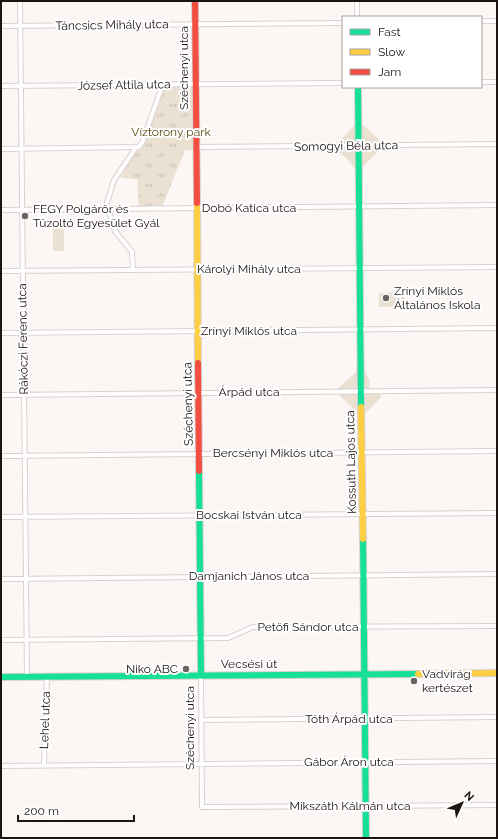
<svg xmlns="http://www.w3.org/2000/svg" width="498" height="839" font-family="Raleway,sans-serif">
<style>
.grass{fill:#eae1d3}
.park{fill:url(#park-tufts)}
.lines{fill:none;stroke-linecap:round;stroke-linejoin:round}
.street-casing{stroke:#d8d1cf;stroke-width:6}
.fast-casing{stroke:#d8d1cf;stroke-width:8}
.slow-casing{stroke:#d8d1cf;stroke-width:8}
.jam-casing{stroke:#d8d1cf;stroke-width:8}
.street{stroke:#fffefe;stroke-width:4}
.fast{stroke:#16e098;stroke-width:6}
.slow{stroke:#ffcf43;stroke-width:6}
.jam{stroke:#f24e42;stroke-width:6}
.poi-dot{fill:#6a6361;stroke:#fff;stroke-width:1.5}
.labels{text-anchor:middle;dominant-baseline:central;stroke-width:4;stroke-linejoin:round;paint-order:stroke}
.street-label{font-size:12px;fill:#1c1411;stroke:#fff}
.park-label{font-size:12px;fill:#5d4711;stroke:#fff}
.poi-label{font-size:12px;fill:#1c1411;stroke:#fff;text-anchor:start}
</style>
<defs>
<pattern id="park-tufts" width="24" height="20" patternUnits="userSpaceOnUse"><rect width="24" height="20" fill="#eae1d3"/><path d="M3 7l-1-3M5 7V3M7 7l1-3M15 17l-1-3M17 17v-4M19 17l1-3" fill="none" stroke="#c8c0b4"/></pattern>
</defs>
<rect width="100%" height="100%" fill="#fcf6f5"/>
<path class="grass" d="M 357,123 L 357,141 L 355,143 L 336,144 Z
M 361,123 L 383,143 L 364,144 L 361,141 Z
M 356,147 L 357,149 L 357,171 L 346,158 L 333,148 Z
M 363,147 L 382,147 L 361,169 L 361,149 Z
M 53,226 L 64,226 L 64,251 L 53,251 Z
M 404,292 L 405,306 L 379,307 L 379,293 Z
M 356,365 L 359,365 L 359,387 L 357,389 L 336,390 L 354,374 L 356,371 Z
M 363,368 C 367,372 366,376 370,380 L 369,389 L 365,389 L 363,387 Z
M 357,392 L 359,394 L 360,415 L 337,393 Z
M 365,393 L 380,393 L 381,397 L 364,415 L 363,395 Z"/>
<path class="park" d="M 194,85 L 193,150 L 185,150 L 162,207 L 139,207 L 137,179 L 120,178 L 137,150 L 141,149 L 164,86 Z"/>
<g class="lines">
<defs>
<path id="street" d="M 20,1 L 27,676
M 357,1 L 357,17
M 481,21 L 497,21
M 1,26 L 343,23
M 481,82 L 497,82
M 1,86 L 343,83
M 196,147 L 497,144
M 1,149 L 138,147 L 142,143 L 163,84
M 105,209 L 114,180 L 131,155 L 136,147
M 108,209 L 115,231 L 132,252 L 133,270
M 1,210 L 497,205
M 1,271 L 497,267
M 1,333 L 497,328
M 1,395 L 497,390
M 1,456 L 497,451
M 1,517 L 497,513
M 1,579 L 497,574
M 1,640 L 228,638 L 253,627 L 497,626
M 201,675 L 202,807 L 497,805
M 201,720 L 497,717
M 44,765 L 47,676
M 1,766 L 497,761"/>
<path id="fast" d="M 358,87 L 361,407
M 199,471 L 201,675
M 363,539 L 366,837
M 1,677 L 418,674"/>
<path id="slow" d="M 197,203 L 198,363
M 361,407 L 363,539
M 418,674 L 497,673"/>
<path id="jam" d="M 195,1 L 197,203
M 198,363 L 199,471"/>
</defs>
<use href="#street" class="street-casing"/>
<use href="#fast" class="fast-casing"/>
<use href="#slow" class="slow-casing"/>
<use href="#jam" class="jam-casing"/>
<use href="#street" class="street"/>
<use href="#fast" class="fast"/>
<use href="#slow" class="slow"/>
<use href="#jam" class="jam"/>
</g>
<g class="poi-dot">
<circle cx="25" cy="216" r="4"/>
<circle cx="386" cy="298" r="4"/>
<circle cx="186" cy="669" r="4"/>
<circle cx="414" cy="681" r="4"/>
</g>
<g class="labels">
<g class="street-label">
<text transform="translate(112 25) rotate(-1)">Táncsics Mihály utca</text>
<text transform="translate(184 68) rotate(-90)">Széchenyi utca</text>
<text transform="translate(124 85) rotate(-1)">József Attila utca</text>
<text transform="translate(346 146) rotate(-1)">Somogyi Béla utca</text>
<text x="249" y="208">Dobó Katica utca</text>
<text x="249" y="269">Károlyi Mihály utca</text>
<text x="249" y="331">Zrínyi Miklós utca</text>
<text transform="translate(23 339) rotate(-91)">Rákóczi Ferenc utca</text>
<text x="249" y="392">Árpád utca</text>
<text transform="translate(188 404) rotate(-91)">Széchenyi utca</text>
<text x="273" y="453">Bercsényi Miklós utca</text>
<text transform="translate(351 462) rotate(-91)">Kossuth Lajos utca</text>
<text x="249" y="515">Bocskai István utca</text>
<text x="249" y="576">Damjanich János utca</text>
<text x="308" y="627">Petőfi Sándor utca</text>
<text x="249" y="664">Vecsési út</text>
<text x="349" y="719">Tóth Árpád utca</text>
<text transform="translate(45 720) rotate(-88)">Lehel utca</text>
<text transform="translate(190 728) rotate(-90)">Széchenyi utca</text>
<text x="349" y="762">Gábor Áron utca</text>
<text x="350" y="806">Mikszáth Kálmán utca</text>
</g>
<g class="park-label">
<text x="171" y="132">Víztorony park</text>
</g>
<g class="poi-label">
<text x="33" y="209">FEGY Polgárőr és<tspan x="33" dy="14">Tűzoltó Egyesület Gyál</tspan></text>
<text x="394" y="291">Zrínyi Miklós<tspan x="394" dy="14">Általános Iskola</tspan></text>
<text x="178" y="669" text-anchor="end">Niko ABC</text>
<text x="422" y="674">Vadvirág<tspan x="422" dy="14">kertészet</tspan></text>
</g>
</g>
<rect width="498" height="839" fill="none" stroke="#1c1411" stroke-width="4"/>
<rect x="342" y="16" width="140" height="72" fill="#ffffff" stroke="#a4a1a0"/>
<rect x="350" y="29" width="20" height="6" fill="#16e098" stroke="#a4a1a0"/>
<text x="378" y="36" font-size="12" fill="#1c1411">Fast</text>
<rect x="350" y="49" width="20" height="6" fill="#ffcf43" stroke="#a4a1a0"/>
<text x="378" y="56" font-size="12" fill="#1c1411">Slow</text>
<rect x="350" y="69" width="20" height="6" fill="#f24e42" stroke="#a4a1a0"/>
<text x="378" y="76" font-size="12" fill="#1c1411">Jam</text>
<g transform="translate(462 803) rotate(46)" stroke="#ffffff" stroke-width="3" paint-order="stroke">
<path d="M0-3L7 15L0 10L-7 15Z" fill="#1c1411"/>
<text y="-6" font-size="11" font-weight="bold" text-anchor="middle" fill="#1c1411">N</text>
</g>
<path d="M18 815v6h116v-6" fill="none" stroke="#1c1411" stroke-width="2"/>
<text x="24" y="815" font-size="12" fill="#1c1411" stroke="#ffffff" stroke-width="3" paint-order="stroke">200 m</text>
</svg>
